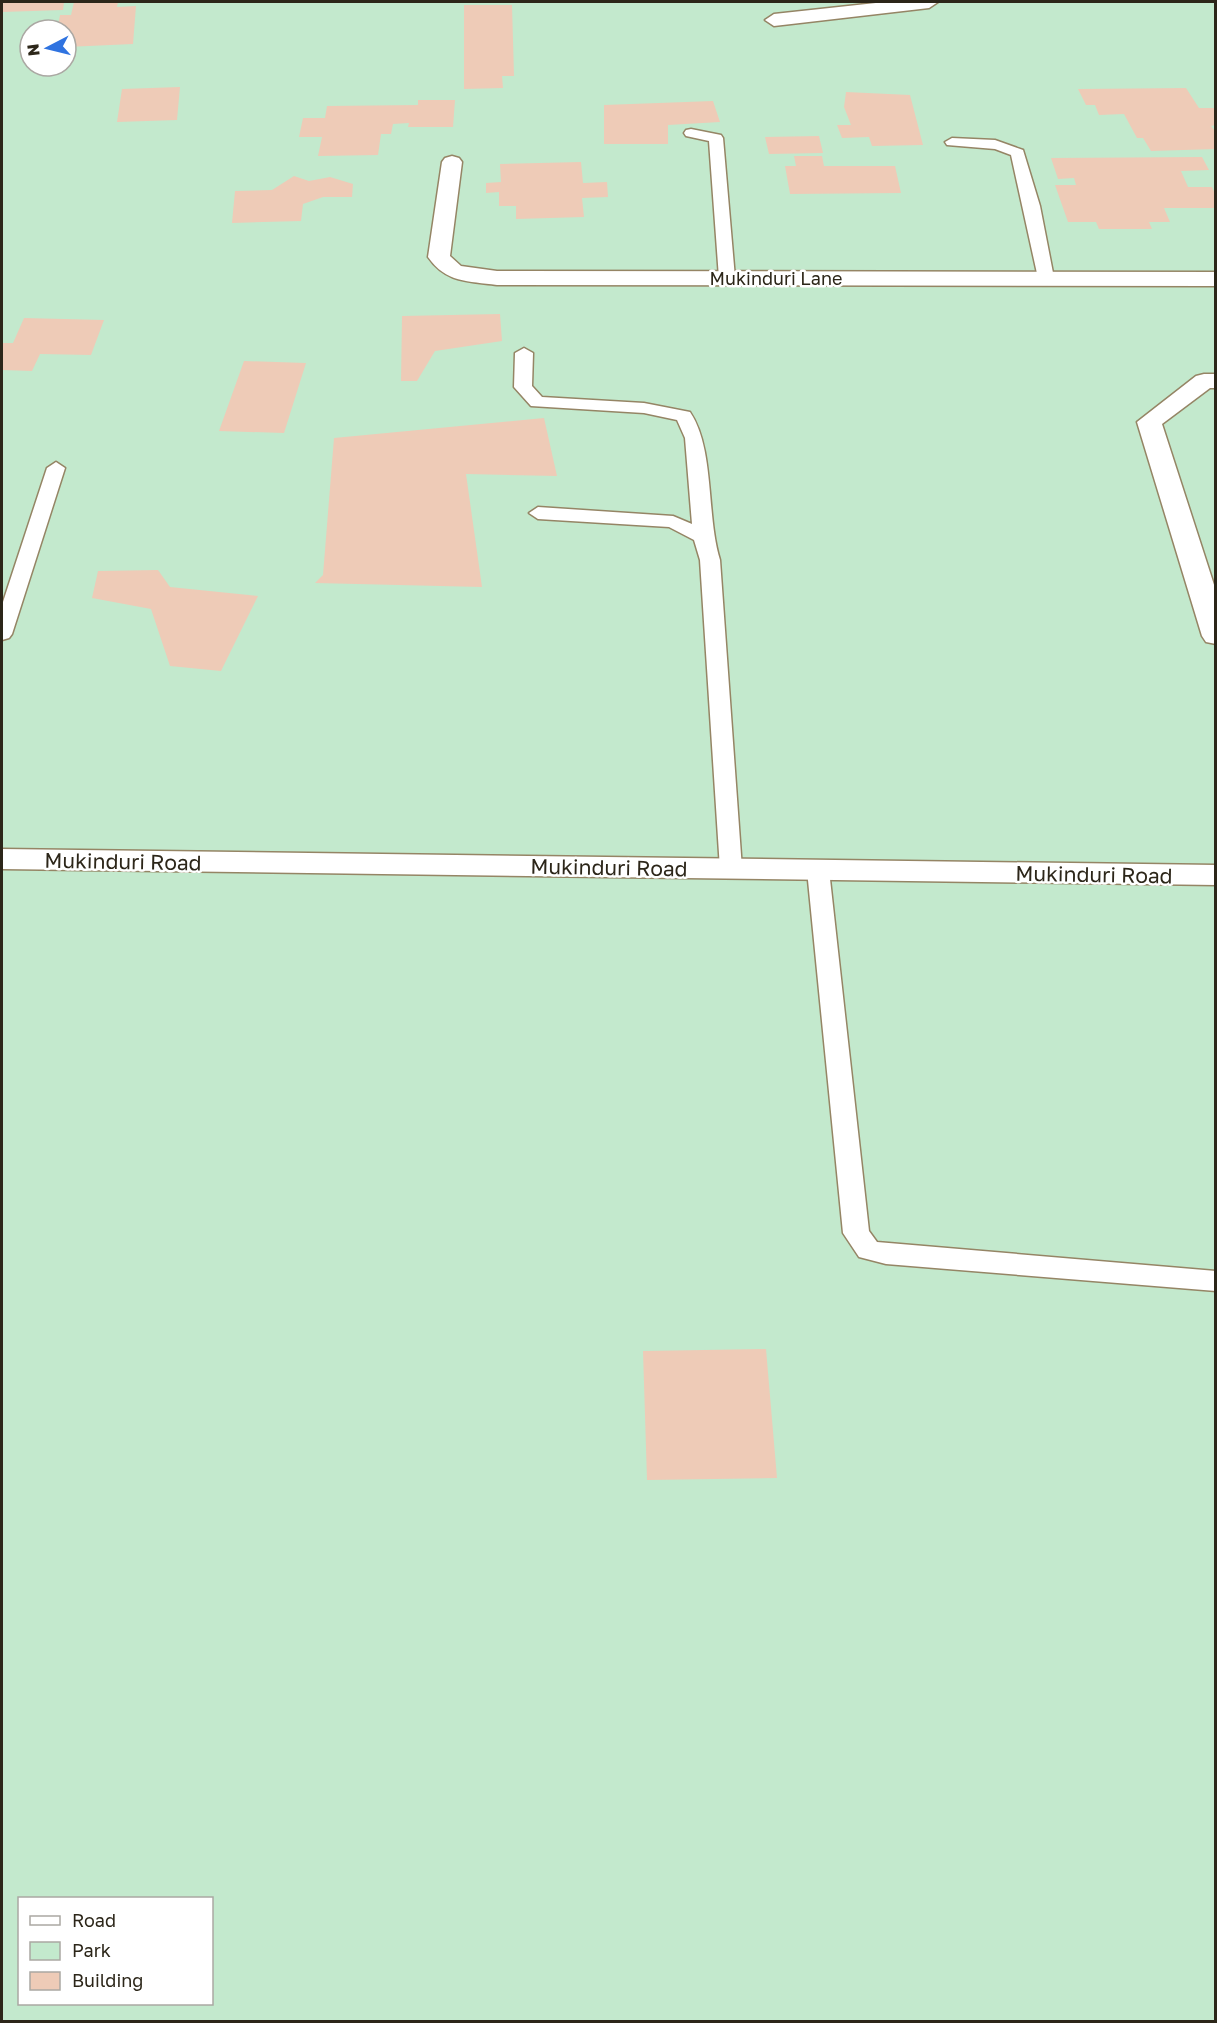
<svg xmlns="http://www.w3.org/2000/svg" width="1217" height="2023" font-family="'Golos Text',sans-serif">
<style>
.green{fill:#c3e9cd;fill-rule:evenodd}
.building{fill:#eecbb7}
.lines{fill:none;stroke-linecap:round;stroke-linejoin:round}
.service-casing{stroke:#958565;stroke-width:3}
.minor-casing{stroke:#958565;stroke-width:3}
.service{fill:#fff;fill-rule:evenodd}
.minor{fill:#fff;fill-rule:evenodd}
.labels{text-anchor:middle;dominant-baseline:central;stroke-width:5;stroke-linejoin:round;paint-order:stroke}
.far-street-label{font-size:18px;fill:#2c2619;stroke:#fff}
.street-label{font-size:21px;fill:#2c2619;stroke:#fff}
</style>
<rect width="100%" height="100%" fill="#fbe9c7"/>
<path class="green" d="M 2,2 L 1215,2 L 1215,2021 L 2,2021 ZM 30,30 L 66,30 L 66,66 L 30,66 ZM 20,1898 L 212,1898 L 212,2004 L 20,2004 Z"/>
<path class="building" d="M 2,2 L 64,2 L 63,10 L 2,12 Z
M 74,2 L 118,2 L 117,7 L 136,6 L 133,44 L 66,47 L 66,30 L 57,30 L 60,15 L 71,15 Z
M 464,5 L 512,5 L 514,76 L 502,76 L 503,88 L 464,89 Z
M 180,87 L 177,120 L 117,122 L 122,89 Z
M 1186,88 L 1199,108 L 1216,108 L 1216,125 L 1211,126 L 1216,132 L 1216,149 L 1151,151 L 1143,138 L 1137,138 L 1124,114 L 1099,115 L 1095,105 L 1086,105 L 1078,89 Z
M 846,92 L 910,95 L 923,145 L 872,146 L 869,137 L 842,138 L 837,125 L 851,125 L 844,107 Z
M 418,100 L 455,100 L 453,127 L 408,127 L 409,123 L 393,124 L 391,134 L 381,134 L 378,155 L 318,156 L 322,137 L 299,137 L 303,118 L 325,118 L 327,106 L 418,105 Z
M 713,101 L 720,122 L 668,125 L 668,144 L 604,144 L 604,105 Z
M 819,136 L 823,153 L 769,154 L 765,137 Z
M 794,156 L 822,156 L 824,166 L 895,166 L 901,193 L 790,194 L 785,166 L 796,166 Z
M 1202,157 L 1209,170 L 1181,171 L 1188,187 L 1212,187 L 1216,196 L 1216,208 L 1164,208 L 1170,222 L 1149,222 L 1152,229 L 1099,229 L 1096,222 L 1068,222 L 1055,185 L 1076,185 L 1074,178 L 1058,179 L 1051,158 Z
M 581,162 L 583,183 L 607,182 L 608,197 L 582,198 L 584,217 L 516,219 L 516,206 L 499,206 L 499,192 L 486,193 L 486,183 L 501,182 L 500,164 Z
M 294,176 L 309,181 L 330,177 L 353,184 L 352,197 L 323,197 L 303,204 L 301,221 L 232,223 L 235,191 L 272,190 Z
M 500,314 L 502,341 L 435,351 L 417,381 L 401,381 L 402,316 Z
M 24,318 L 104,320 L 91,355 L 40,354 L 32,371 L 2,370 L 2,343 L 13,343 Z
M 244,361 L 306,363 L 284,433 L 219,431 Z
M 544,418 L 557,476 L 466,474 L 482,587 L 315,583 L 323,575 L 334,438 Z
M 158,570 L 170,587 L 258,596 L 221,671 L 170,666 L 151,609 L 92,598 L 98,571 Z
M 766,1349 L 777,1478 L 647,1480 L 643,1351 Z"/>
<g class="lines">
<defs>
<path id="service" d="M 691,129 L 721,135 L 723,138 L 735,278 L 733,281 L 721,281 L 719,278 L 709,141 L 686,136 L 684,133 L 686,130 Z
M 952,138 L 995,140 L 1023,150 L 1040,206 L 1054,278 L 1052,281 L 1040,281 L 1038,278 L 1011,155 L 995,149 L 947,145 L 945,142 Z
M 524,348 L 533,353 L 532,386 L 542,397 L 644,403 L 690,412 C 715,449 706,515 720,560 L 742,869 L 739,874 L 731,876 L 723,874 L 720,869 L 700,560 L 694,540 L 669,527 L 538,519 L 529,513 L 538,507 L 673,516 L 692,524 L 685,438 L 677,420 L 644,413 L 531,406 L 514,387 L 515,353 Z
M 56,462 L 65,468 L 12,634 L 9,638 L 2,640 L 2,605 L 47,468 Z
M 818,863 L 826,865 L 829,870 L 869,1231 L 877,1242 L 1216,1271 L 1216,1291 L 886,1264 L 859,1257 L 843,1233 L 807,870 L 810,865 Z"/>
<path id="minor" d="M 885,2 L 938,2 L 929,8 L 774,26 L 765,20 L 774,14 Z
M 452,156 L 459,158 L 462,162 L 450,256 L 461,266 L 497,271 L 1216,272 L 1216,286 L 497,285 C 468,281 446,283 428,257 L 442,162 L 445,158 Z
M 1204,374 L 1216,374 L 1216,388 L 1210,388 L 1162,424 L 1216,591 L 1216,644 L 1206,642 L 1202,636 L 1137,422 L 1196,376 Z
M 2,849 L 1216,865 L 1216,885 L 2,869 Z"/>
</defs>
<use href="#service" class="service-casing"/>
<use href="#minor" class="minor-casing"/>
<use href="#service" class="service"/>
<use href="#minor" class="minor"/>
</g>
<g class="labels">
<g class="far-street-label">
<text x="776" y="278">Mukinduri Lane</text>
</g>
<g class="street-label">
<text transform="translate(123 861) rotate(1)">Mukinduri Road</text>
<text transform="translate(609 867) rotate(1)">Mukinduri Road</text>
<text transform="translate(1094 874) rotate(1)">Mukinduri Road</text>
</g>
</g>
<rect width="1217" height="2023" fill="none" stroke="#2c2619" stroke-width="6"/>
<rect x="18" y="1897" width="195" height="108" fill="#ffffff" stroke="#aba8a3" stroke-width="1.5"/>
<rect x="30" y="1916" width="30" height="9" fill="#ffffff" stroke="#aba8a3" stroke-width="1.5"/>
<text x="72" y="1927" font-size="18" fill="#2c2619">Road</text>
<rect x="30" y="1942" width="30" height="18" fill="#c3e9cd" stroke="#aba8a3" stroke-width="1.5"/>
<text x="72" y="1957" font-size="18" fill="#2c2619">Park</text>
<rect x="30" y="1972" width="30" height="18" fill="#eecbb7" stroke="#aba8a3" stroke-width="1.5"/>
<text x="72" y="1987" font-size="18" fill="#2c2619">Building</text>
<g transform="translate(48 48) rotate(263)"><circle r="28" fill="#ffffff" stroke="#aba8a3" stroke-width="1.5"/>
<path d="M0-4.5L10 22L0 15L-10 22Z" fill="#2f73e0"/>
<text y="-9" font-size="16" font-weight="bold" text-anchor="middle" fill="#2c2619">N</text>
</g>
</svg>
